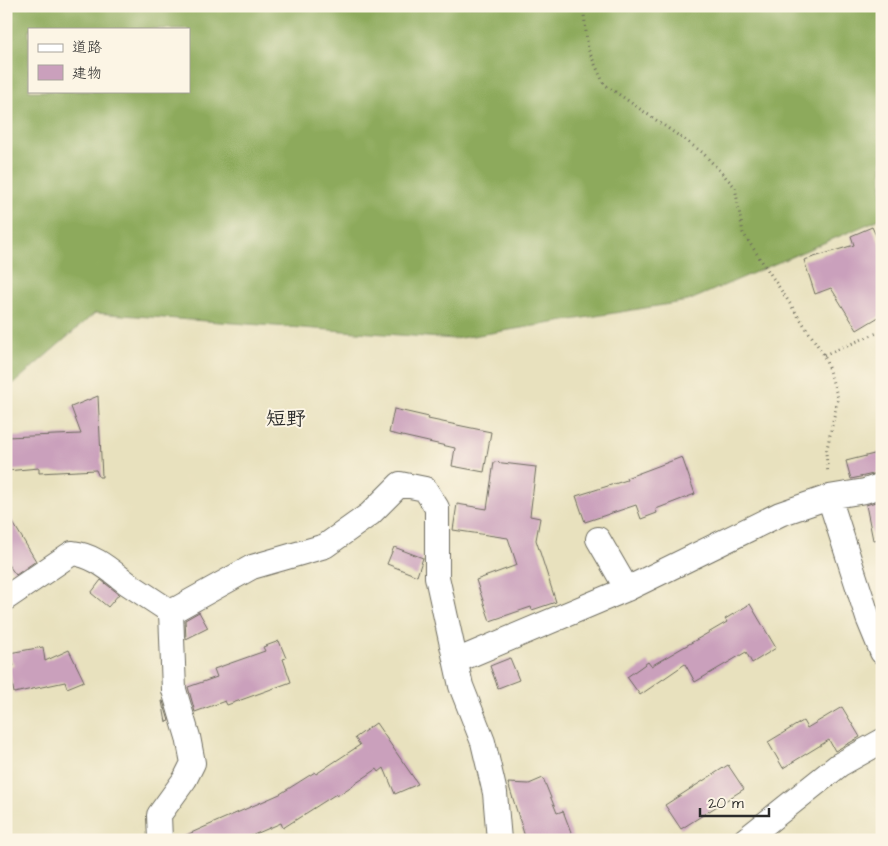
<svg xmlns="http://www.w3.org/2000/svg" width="888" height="846" font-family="'Architects Daughter','Klee One',sans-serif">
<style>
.forest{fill:#8daa5c;stroke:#5c6a44;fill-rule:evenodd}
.building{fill:#caa0bc}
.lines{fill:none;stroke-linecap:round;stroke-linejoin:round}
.minor-casing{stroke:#6d6b5e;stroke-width:26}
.path{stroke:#6d6b5e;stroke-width:3;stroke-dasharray:1 4;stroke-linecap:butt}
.minor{stroke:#fff;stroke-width:24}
.labels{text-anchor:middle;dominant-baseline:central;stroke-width:4;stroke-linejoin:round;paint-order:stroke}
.quarter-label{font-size:20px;font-weight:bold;fill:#2b2b2b;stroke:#fcf5e5}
</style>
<rect width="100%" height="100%" fill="#fcf5e5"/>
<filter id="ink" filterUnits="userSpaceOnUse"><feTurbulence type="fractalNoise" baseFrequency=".02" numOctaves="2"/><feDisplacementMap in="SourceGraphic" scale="10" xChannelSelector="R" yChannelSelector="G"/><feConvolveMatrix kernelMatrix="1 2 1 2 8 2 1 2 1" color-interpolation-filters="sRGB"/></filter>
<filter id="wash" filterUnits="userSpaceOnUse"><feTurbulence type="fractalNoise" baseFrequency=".0096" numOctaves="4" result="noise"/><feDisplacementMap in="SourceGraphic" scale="20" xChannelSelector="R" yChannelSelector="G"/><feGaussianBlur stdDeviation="1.12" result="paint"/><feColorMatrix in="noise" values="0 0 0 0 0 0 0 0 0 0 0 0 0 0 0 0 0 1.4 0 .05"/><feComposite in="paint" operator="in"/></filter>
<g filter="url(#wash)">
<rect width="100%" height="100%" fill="#e8e1be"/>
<path class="forest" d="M 6,6 L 882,6 L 882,218 L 688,301 L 454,339 L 95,313 L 6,390 ZM 29,29 L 189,29 L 189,91 L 29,91 Z"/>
<g id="blocks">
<path class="building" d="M 872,227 L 882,248 L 882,315 L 857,330 L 831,288 L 815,294 L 804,260 L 854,245 L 851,236 Z
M 98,396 L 102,477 L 99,477 L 96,470 L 39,473 L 39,468 L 6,471 L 6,437 L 81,434 L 71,407 Z
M 394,409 L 429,417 L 428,419 L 491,432 L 484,472 L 452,466 L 455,448 L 389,433 Z
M 882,452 L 882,472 L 851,479 L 846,461 Z
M 682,457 L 695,494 L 656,509 L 657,513 L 641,519 L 636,505 L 585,522 L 576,496 L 627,480 L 626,478 Z
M 494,462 L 536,467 L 530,516 L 540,518 L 536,540 L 556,602 L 532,610 L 531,607 L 490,621 L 476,580 L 517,565 L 508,538 L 453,530 L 457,504 L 487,509 Z
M 882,500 L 882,539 L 873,540 L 866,505 Z
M 6,511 L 36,561 L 16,575 L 6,562 Z
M 394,547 L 423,558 L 417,576 L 387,564 Z
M 101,580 L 119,594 L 108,607 L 91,593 Z
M 750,604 L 776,648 L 752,663 L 746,652 L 695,682 L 685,664 L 640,695 L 627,677 L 648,662 L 651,666 L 727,622 L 725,619 Z
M 199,612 L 208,628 L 186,639 L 185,620 Z
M 279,641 L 286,658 L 283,659 L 291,682 L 227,705 L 225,701 L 195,712 L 188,687 L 217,677 L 214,669 L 265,651 L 263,647 Z
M 43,647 L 45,661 L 69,650 L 84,681 L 67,688 L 65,682 L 14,693 L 9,667 L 14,666 L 9,653 Z
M 510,658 L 519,680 L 498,688 L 490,666 Z
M 162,701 L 163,701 L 169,721 L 166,722 Z
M 842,707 L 860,737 L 835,751 L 829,740 L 783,768 L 768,742 L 803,721 L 807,728 Z
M 376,723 L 418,784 L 395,794 L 384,768 L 379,772 L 377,769 L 337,796 L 336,794 L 283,828 L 281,823 L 242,840 L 175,840 L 280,794 L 315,772 L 316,774 L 360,745 L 355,738 Z
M 728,765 L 744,789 L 681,829 L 665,805 Z
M 543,778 L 557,813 L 563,811 L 574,840 L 526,840 L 508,783 L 529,784 Z"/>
</g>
</g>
<g filter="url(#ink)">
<use href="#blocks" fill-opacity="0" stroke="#6d6b5e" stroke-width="1"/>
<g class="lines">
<defs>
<path id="minor" d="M 882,485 L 865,491 L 829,497 L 868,618 L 882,652
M 598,539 L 627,589
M 6,598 L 72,553 C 94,555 110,570 127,583 C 142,593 156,602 171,612
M 171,612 L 252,567 L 325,546 L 370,514 L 400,484 L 425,489 L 437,508 L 437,577 L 461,686 L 483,742 L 495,793 L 499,840
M 456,661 L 627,589 L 780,514 L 829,497
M 160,840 L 159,815 L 185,779 L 193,763 L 188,737 L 174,690 L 171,612
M 745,840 L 839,765 L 882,741"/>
</defs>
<use href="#minor" class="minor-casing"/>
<path class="path" d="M 583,6 L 588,49 L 604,84 L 702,152 L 735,187 L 743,233 L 824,355 L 838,398 L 826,453 L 828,474
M 824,355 L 882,331"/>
<use href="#minor" class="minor"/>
</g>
</g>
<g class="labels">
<g class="quarter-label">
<text x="286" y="419">短野</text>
</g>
</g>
<rect width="888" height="846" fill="none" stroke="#fcf5e5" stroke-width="25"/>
<rect x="28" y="28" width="162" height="65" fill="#fcf5e5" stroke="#a8a49b"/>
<rect x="38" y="44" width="25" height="8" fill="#ffffff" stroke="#a8a49b"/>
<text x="72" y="52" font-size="15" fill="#2b2b2b">道路</text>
<rect x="38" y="65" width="25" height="15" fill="#caa0bc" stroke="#a8a49b"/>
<text x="72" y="78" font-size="15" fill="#2b2b2b">建物</text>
<path d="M700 808v8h69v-8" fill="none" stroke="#2b2b2b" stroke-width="2.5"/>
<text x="708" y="808" font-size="15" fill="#2b2b2b" stroke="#fcf5e5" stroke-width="4" paint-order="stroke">20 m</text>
</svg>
